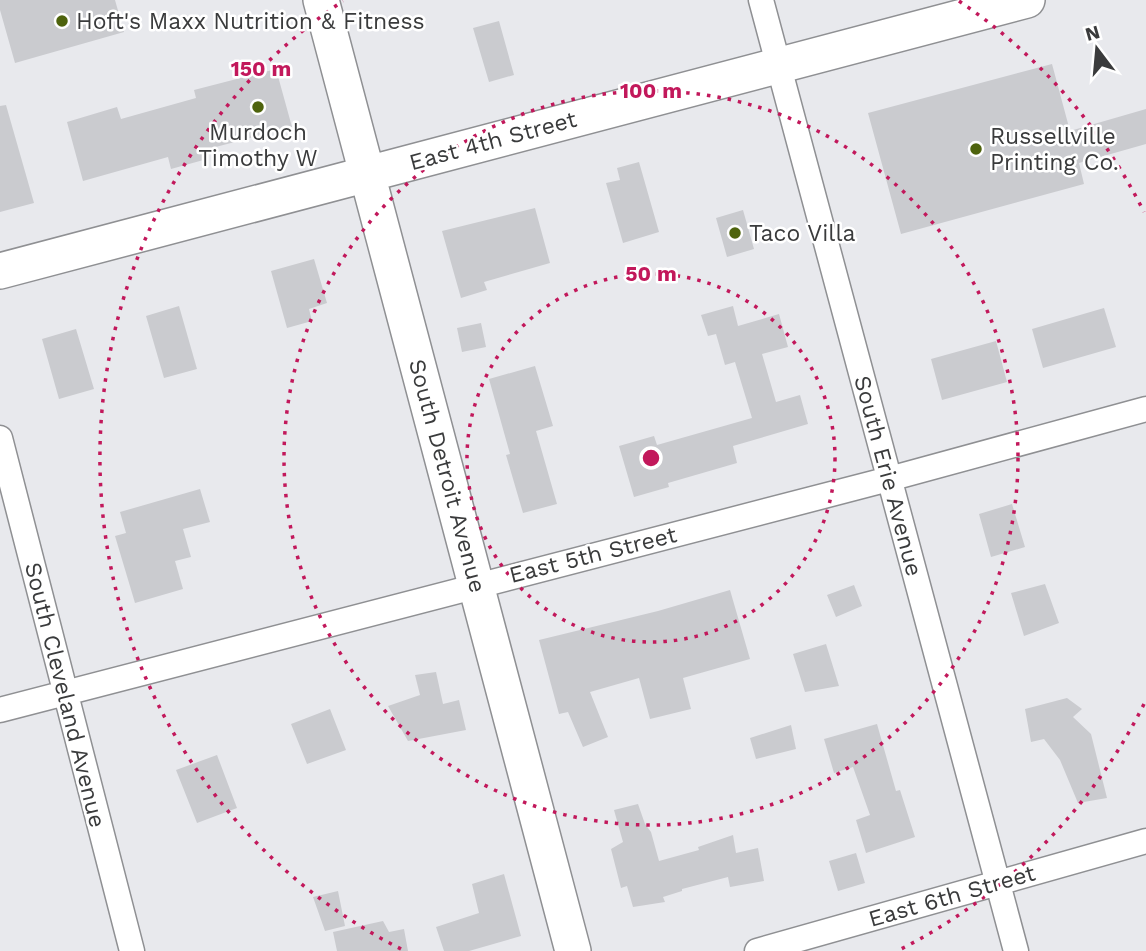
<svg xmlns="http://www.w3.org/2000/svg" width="1146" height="951" font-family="'Work Sans',sans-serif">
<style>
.building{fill:#cacbcf}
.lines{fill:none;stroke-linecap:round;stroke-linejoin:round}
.street-casing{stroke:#8f9093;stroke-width:27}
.secondary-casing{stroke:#8f9093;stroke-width:38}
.street{stroke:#fff;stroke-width:24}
.secondary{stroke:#fff;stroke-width:35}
.ring{fill:none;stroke:#c2185b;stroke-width:3.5;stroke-dasharray:3.5 7}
.poi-dot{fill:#4e630d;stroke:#fff;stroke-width:2.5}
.labels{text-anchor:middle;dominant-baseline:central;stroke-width:5;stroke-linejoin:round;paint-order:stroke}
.poi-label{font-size:23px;fill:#3a3b3c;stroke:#fff;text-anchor:start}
.street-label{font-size:23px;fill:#3a3b3c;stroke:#fff}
.centre{fill:#c2185b;stroke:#fff;stroke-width:3.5}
.ring-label{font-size:21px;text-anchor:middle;font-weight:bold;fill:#c2185b;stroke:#fff;stroke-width:5;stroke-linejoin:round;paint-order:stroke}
</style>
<rect width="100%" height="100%" fill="#e8e9ed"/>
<path class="building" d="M 0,0 L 115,0 L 124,32 L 15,63 L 0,10 Z
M 499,21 L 514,75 L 489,82 L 473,28 Z
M 1052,64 L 1070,131 L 1146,109 L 1146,144 L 1079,163 L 1084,184 L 901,234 L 868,113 Z
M 276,69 L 292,127 L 204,150 L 207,159 L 171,169 L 168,157 L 83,181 L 67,122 L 117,107 L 121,119 L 196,98 L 194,90 Z
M 6,105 L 34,203 L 0,212 L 0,106 Z
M 639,162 L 659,232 L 623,243 L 606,183 L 620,180 L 617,168 Z
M 535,208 L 550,263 L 484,282 L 487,290 L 461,298 L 442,231 Z
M 743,210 L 754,249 L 727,257 L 716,218 Z
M 314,259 L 327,303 L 309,309 L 312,321 L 287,328 L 271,271 Z
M 179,306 L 197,369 L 164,378 L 146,316 Z
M 733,306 L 738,326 L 779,314 L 788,347 L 762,354 L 776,402 L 800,395 L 808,424 L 733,446 L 737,463 L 668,483 L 669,487 L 634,497 L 619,446 L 654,436 L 657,445 L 752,418 L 735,362 L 725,365 L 716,334 L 708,336 L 701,315 Z
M 1104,308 L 1116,347 L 1043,368 L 1032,329 Z
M 481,323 L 486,347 L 462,352 L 457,328 Z
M 76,329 L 94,389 L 59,399 L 42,339 Z
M 996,341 L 1007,382 L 942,400 L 931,359 Z
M 535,366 L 553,426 L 536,431 L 557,504 L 523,513 L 506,455 L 510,454 L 489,379 Z
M 200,489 L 210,522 L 183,529 L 191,557 L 175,561 L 183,589 L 135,603 L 115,536 L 126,533 L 120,512 Z
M 1012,504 L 1025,547 L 991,557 L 979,514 Z
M 1045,584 L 1059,623 L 1024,636 L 1011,593 Z
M 854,585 L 862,606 L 836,617 L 827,595 Z
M 730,590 L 750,659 L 683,678 L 691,709 L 650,719 L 639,678 L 590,692 L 608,737 L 583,747 L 568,712 L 559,714 L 539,640 L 658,611 Z
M 826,644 L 839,686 L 805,692 L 793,654 Z
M 436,672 L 443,704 L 459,700 L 466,730 L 408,741 L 388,706 L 420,695 L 415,675 Z
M 1067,698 L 1082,709 L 1073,717 L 1091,734 L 1107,798 L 1078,803 L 1060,760 L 1044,739 L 1031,742 L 1025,709 Z
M 330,709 L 346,750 L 307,764 L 291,724 Z
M 877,724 L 896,791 L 900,790 L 915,837 L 866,853 L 856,820 L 870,815 L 853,767 L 834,773 L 824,739 Z
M 791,725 L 796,749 L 756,759 L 750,738 Z
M 217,755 L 237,808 L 197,823 L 176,770 Z
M 638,804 L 645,824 L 651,832 L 659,861 L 699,850 L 698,847 L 733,835 L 736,853 L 758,848 L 764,881 L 730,887 L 728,877 L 682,889 L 682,891 L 663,897 L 665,902 L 633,907 L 627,886 L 621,888 L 611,849 L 623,842 L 614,810 Z
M 856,853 L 865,883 L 838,891 L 829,861 Z
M 504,874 L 521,936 L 469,951 L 444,951 L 436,927 L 479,913 L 472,884 Z
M 338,891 L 345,926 L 325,931 L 313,897 Z
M 383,921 L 389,932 L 404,929 L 408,951 L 337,951 L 333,932 Z"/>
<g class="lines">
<defs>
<path id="street" d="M 761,0 L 1016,951
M 0,438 L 132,951
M 0,710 L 889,479 L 1146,409
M 757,951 L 1146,841"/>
<path id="secondary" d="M 321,0 L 573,951
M 0,271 L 1027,0"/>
</defs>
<use href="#street" class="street-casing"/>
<use href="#secondary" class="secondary-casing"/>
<use href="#street" class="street"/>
<use href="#secondary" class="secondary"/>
</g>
<g class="ring">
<circle cx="651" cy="458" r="184"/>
<circle cx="651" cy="458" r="367"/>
<path d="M1144 704A551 551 0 0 1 901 949M401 949A551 551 0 0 1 343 1M959 1A551 551 0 0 1 1144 212"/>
</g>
<g class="poi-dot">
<circle cx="62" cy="21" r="7"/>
<circle cx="258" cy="107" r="7"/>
<circle cx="976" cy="149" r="7"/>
<circle cx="735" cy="233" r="7"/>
</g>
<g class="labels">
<g class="poi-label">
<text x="76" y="21">Hoft's Maxx Nutrition &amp; Fitness</text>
<text x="258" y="132" text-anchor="middle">Murdoch<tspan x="258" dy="26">Timothy W</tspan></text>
<text x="990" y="136">Russellville<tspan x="990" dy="26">Printing Co.</tspan></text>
<text x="749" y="233">Taco Villa</text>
</g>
<g class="street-label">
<text transform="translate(493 141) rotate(-15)">East 4th Street</text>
<text transform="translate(447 476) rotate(75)">South Detroit Avenue</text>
<text transform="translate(888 476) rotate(75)">South Erie Avenue</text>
<text transform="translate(593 555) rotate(-14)">East 5th Street</text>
<text transform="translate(65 695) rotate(76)">South Cleveland Avenue</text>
<text transform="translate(952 896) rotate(-16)">East 6th Street</text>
</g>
</g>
<circle cx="651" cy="458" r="10" class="centre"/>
<g class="ring-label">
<text x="261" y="76">150 m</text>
<text x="651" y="98">100 m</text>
<text x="651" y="281">50 m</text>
</g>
<g transform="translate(1097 49) rotate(344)" stroke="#ffffff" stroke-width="5" paint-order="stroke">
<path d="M0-5L12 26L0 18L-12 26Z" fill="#3a3b3c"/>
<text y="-10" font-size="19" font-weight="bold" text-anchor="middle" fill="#3a3b3c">N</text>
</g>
</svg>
